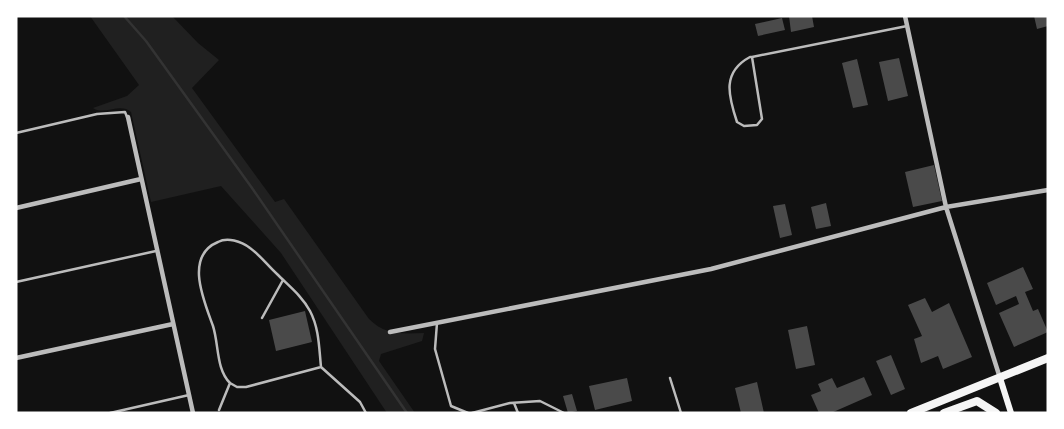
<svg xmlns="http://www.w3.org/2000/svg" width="1064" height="429" font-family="'Fira Sans Condensed',sans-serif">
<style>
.green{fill:#202020}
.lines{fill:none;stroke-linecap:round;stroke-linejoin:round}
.stream{stroke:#333;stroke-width:2.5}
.building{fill:#4a4a4a}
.service{stroke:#bcbcbc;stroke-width:2.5}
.minor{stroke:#bcbcbc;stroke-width:4.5}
.secondary{stroke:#f5f5f5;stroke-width:6}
.primary{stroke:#f5f5f5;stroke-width:8}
</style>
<rect width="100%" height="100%" fill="#111"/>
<path class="green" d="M 90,16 L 172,16 L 198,43 L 219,60 L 192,88 L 275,202 L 284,199 L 369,319 C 385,335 402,334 424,333 L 422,341 L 381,354 L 379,361 L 415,413 L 387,413 L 281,253 L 221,186 L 151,202 L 131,112 C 120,102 104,116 93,108 L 127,96 L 139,85 Z"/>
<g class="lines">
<path class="stream" d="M 124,16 L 146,41 L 252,188 L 407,413"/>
</g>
<path class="building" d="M 789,16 L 812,16 L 814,27 L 791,32 Z
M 1034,16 L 1048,16 L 1048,26 L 1037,29 Z
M 782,18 L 785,30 L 758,36 L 755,24 Z
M 899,58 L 908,96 L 888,101 L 879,62 Z
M 857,59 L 868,105 L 853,108 L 842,63 Z
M 934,165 L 942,201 L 913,207 L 905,172 Z
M 826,203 L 831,226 L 816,229 L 811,207 Z
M 785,204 L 792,235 L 780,238 L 773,206 Z
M 1023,267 L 1033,289 L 1025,292 L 1033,311 L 1038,309 L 1048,332 L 1014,347 L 999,313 L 1019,304 L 1016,296 L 996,305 L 987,283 Z
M 925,298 L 932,312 L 949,303 L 972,357 L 943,369 L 938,356 L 921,363 L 914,339 L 922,336 L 908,305 Z
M 305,311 L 312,342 L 276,351 L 269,320 Z
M 807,326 L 815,365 L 796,369 L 788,330 Z
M 891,355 L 905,389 L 891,395 L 876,361 Z
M 864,377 L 872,395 L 831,413 L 819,413 L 811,395 L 821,391 L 818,384 L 832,378 L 837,388 Z
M 627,378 L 632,401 L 595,410 L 589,386 Z
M 757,382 L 764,413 L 741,413 L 735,388 Z
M 572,394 L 577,411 L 568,413 L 563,396 Z"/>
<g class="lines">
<path class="service" d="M 752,57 L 762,119 L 757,125 L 744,126 L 737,122 C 728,95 722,72 750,57 L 752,57 L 907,26
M 16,133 L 97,114 L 125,112 L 127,117
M 16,282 L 156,251
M 262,318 L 283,280
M 437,323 L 435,349 L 451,406 L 468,413
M 670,378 L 681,413
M 230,383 C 216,369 219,345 213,326 C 204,301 184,256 218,242 C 227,237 241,241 250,248 C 260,255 268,266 277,274 C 289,286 302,296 310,311 C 319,328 319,347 321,367
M 514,403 L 518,413
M 219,410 L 230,383 L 237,387 L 246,387 L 321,367 L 360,402 L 366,413
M 110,413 L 189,395
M 472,413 L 510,403 L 540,401 L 564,413"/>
<path class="minor" d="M 905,16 L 946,207 L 1000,378
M 128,117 L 193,413
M 16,208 L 141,179
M 390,332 L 711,269 L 946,207 L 1048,190
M 16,358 L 173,324"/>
<path class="secondary" d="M 1000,378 L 1011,413"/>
<path class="primary" d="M 911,413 L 1048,358
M 944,413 L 977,401 L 996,413"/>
</g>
<rect width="1064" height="429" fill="none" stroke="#ffffff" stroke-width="35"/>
</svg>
